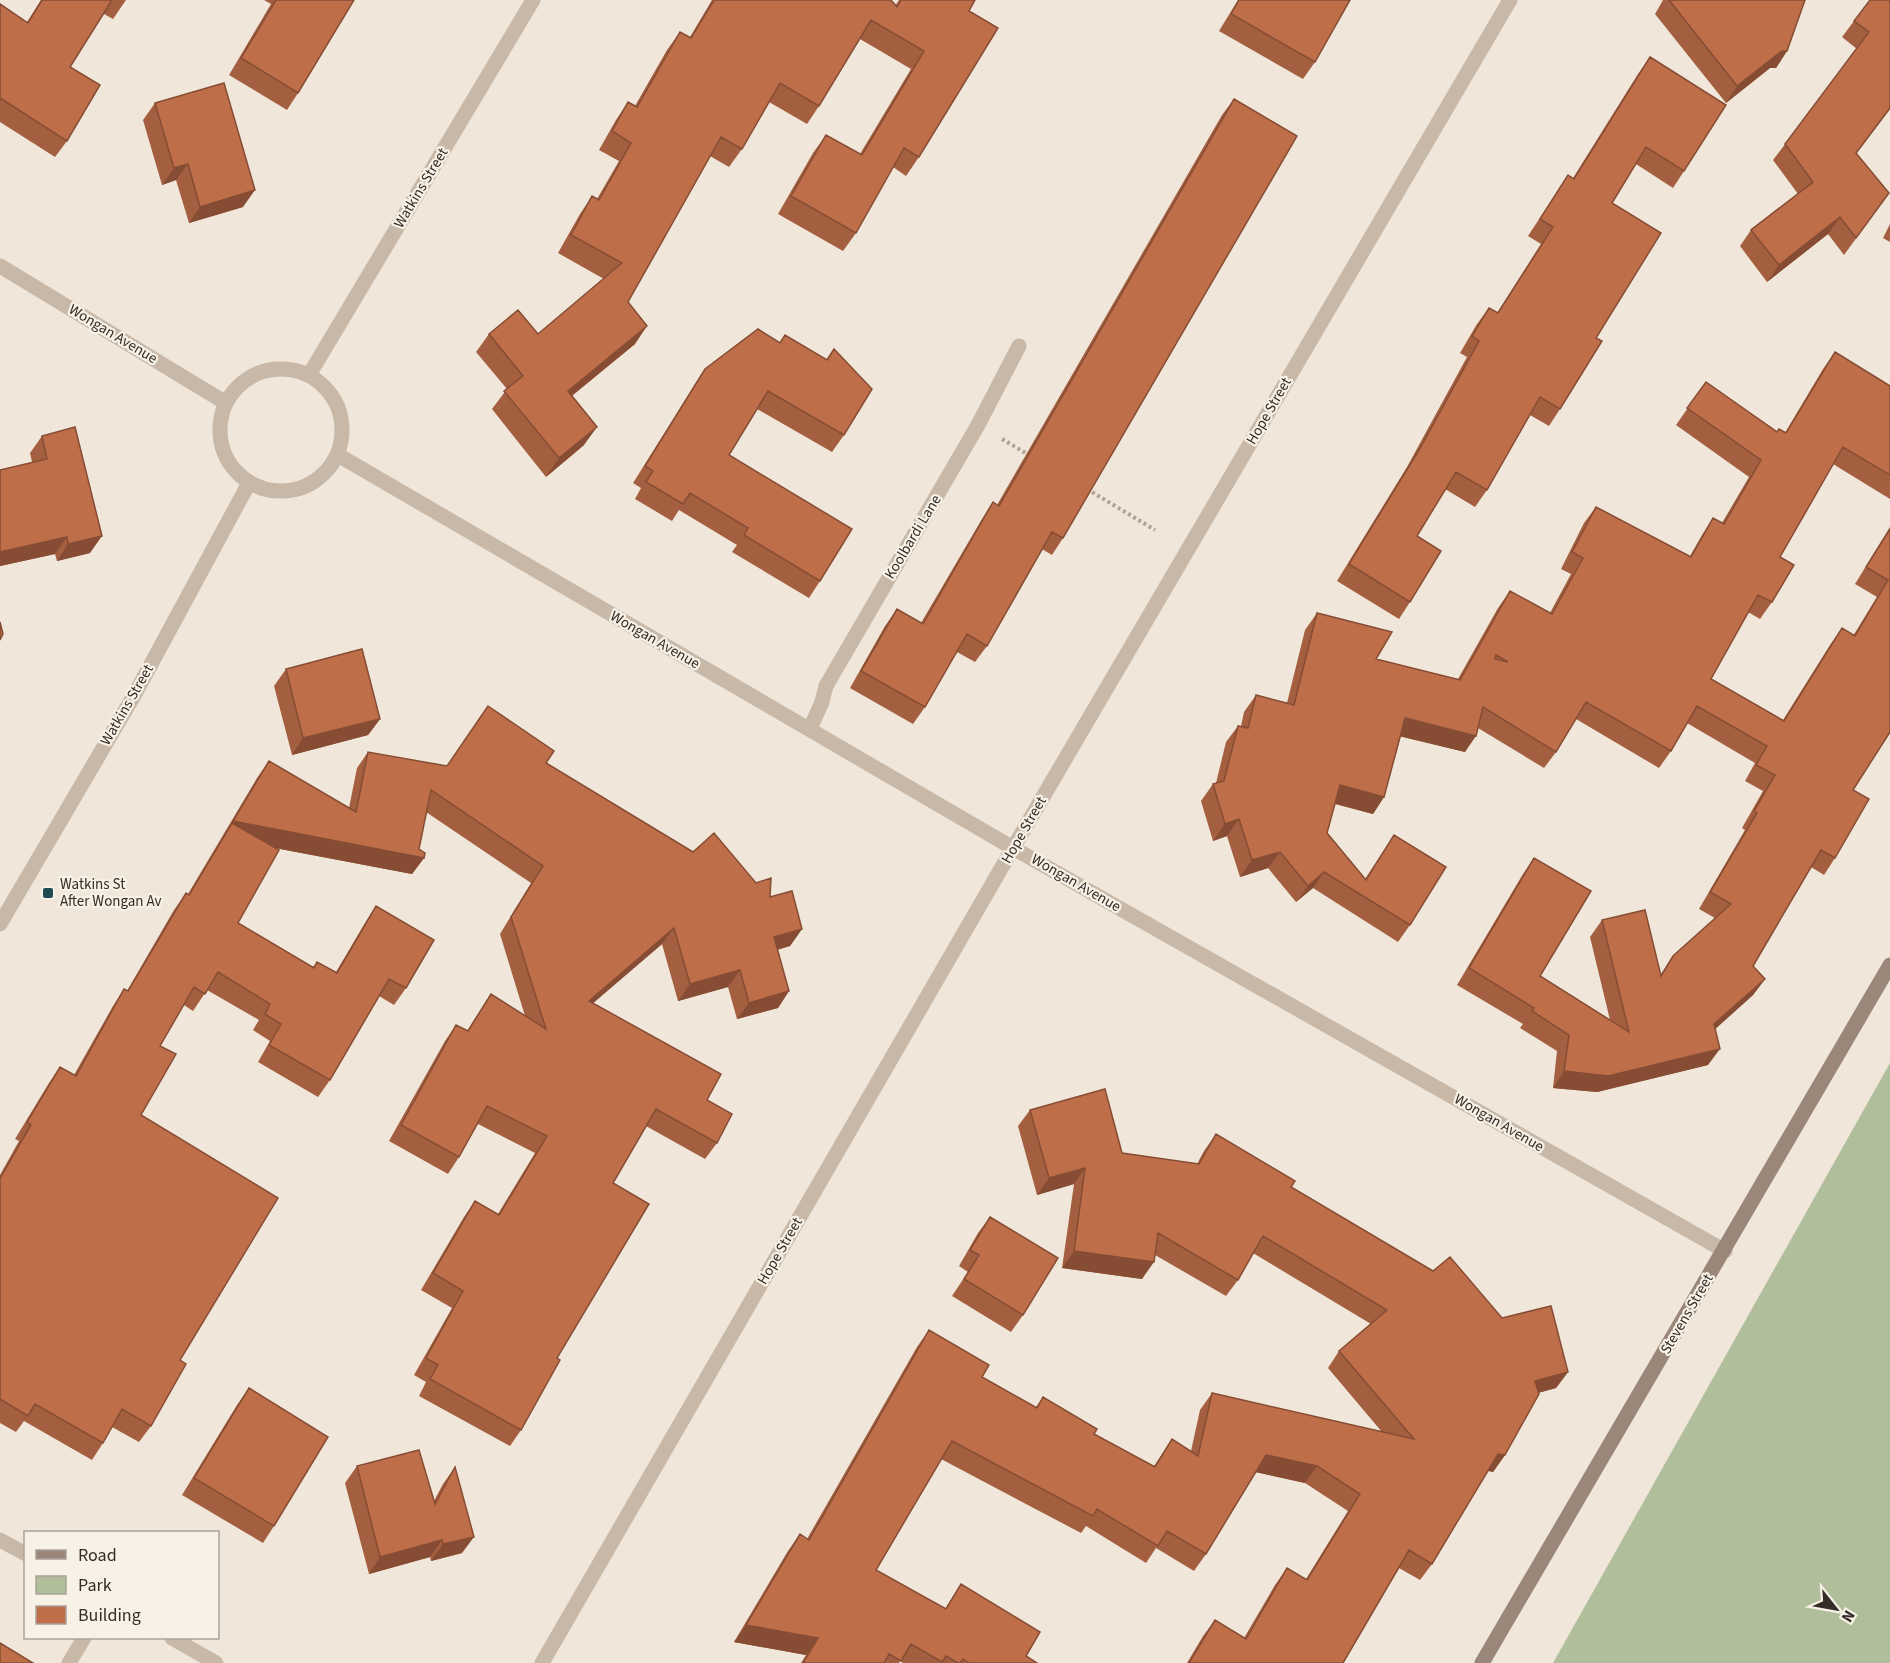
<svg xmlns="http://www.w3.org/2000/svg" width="1890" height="1663" font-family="'Source Sans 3',sans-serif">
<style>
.green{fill:#b0be9b}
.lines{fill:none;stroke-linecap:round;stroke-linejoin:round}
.path{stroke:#b3a292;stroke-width:4;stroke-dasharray:3 3;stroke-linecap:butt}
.lane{stroke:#c7b8a7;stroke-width:15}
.street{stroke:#c7b8a7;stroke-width:15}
.secondary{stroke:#9a8779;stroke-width:15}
.wall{fill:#a45f40}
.shaded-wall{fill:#864d34}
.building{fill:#bf6e4a;stroke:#864d34;stroke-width:1.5;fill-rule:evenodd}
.poi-dot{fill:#1f4c53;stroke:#f8f1e6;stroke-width:2}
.labels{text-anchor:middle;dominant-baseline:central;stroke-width:4.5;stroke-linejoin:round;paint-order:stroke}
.street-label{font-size:15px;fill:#342c27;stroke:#f8f1e6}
.poi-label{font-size:15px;fill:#342c27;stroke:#f8f1e6;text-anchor:start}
</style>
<rect width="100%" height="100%" fill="#f0e7da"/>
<path class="green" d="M 1890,1063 L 1890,1663 L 1553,1663 Z"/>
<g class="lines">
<path class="path" d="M 1002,439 L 1029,455
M 1087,489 L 1155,530"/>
<path class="lane" d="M 69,1663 L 84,1638"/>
<path class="street" d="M 0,266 L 226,403
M220 430a61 61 0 1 1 122 0a61 61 0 1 1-122 0Z
M 309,375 L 533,0
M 338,455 L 1013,848 L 1725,1251
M 810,729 L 822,702 L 826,686 L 978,425 L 1019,346
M 0,924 L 136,692 L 249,483
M 0,1540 L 26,1554
M 172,1638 L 216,1663
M 542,1663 L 1013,848 L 1510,0"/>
<path class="secondary" d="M 1482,1663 L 1890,965"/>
</g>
<path class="wall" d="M 41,0 L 126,0 L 113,19 L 104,14 L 70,67 L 67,141 L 55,157 L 0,122 L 0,4 L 27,22 Z
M 264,0 L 354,0 L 298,93 L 287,110 L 229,75 L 271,4 Z
M 712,0 L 891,0 L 895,6 L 899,0 L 975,0 L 969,11 L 919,157 L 906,176 L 893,167 L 856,233 L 843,251 L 778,214 L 813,153 L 826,135 L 860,154 L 911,69 L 860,39 L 819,106 L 807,124 L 769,102 L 742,149 L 729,167 L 710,156 L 628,302 L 635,344 L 572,396 L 584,445 L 546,477 L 492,409 L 507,389 L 476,352 L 489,334 L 538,334 L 604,279 L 558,253 L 580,214 L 592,196 L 597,199 L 619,161 L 599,150 L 616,120 L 628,102 L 635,106 L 667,50 L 680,32 L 690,37 Z
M 1238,0 L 1350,0 L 1315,62 L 1303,79 L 1219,31 Z
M 1663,0 L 1805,0 L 1787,51 L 1776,68 L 1770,68 L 1726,103 L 1655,14 Z
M 1890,0 L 1856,154 L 1889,193 L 1844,255 L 1828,234 L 1767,282 L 1740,246 L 1751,230 L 1798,194 L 1773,160 L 1857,49 L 1842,37 L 1854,21 Z
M 1650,57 L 1684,171 L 1673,188 L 1636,164 L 1612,203 L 1596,338 L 1560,409 L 1549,426 L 1530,415 L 1487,490 L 1475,507 L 1445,489 L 1417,536 L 1410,602 L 1399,619 L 1337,581 L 1407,467 L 1467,357 L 1460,353 L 1477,324 L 1489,308 L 1497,313 L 1541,244 L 1528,236 L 1568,175 L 1573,178 L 1638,74 Z
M 1234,99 L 1063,538 L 1052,555 L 1042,549 L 987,646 L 975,662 L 957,652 L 925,707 L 913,724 L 850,688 L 885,626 L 897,609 L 921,623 L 982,519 L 993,502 L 997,505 L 1222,115 Z
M 155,103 L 243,207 L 189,223 L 176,180 L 162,185 L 143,120 Z
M 1890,224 L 1890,242 L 1883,238 Z
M 785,335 L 826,360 L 834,349 L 844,435 L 832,452 L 757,409 L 729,455 L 820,581 L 809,598 L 732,552 L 737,545 L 679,510 L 672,521 L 635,499 L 641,488 L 633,483 L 694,386 L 705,369 L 780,342 Z
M 1835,352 L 1890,386 L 1890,499 L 1833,464 L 1780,557 L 1772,602 L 1760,619 L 1748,612 L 1711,679 L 1783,720 L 1830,645 L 1842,628 L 1853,636 L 1877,597 L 1855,584 L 1890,527 L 1890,732 L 1853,790 L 1835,858 L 1824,875 L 1811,867 L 1753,966 L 1765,979 L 1753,995 L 1715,1029 L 1708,1065 L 1597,1092 L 1553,1088 L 1557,1051 L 1520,1028 L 1523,1024 L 1457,985 L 1523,874 L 1534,858 L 1540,976 L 1610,1020 L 1590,937 L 1602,920 L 1661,974 L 1673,956 L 1715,918 L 1699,909 L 1745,830 L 1742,828 L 1763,791 L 1745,781 L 1755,763 L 1687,723 L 1671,751 L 1659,768 L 1576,719 L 1556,752 L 1544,768 L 1478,728 L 1465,752 L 1401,736 L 1384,797 L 1373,814 L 1335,804 L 1327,833 L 1365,879 L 1394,835 L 1410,925 L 1398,942 L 1313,888 L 1296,902 L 1268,868 L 1240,877 L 1227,836 L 1213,841 L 1201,801 L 1213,784 L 1216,783 L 1226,742 L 1238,726 L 1241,726 L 1244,712 L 1256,695 L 1287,703 L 1305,630 L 1317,613 L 1376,659 L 1458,679 L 1498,608 L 1510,591 L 1550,613 L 1571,574 L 1561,569 L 1584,523 L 1596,507 L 1690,556 L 1702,535 L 1713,518 L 1722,523 L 1749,477 L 1676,425 L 1706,382 L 1777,431 L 1785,433 L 1823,369 Z
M 42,436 L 90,553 L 57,561 L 55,554 L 0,566 L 0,470 L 32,462 L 30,453 Z
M 286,669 L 380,719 L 368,735 L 292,755 L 274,686 Z
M 368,752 L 447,766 L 546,763 L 693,852 L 756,883 L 802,929 L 790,946 L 777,950 L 789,991 L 778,1008 L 737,1019 L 728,987 L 678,1001 L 662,944 L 593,1003 L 707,1100 L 717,1143 L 705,1159 L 646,1126 L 613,1183 L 557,1358 L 521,1430 L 510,1446 L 419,1396 L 426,1382 L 414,1375 L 452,1308 L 421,1290 L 464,1217 L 475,1201 L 498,1214 L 535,1153 L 478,1124 L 459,1157 L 448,1174 L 389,1141 L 445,1041 L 456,1025 L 467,1031 L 491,994 L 525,1016 L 500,934 L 531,883 L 426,812 L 419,849 L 424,858 L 412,874 L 275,848 L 238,923 L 313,967 L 317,962 L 336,972 L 365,923 L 376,906 L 406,988 L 394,1005 L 379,996 L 330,1080 L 318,1097 L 258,1062 L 270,1041 L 253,1030 L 259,1020 L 207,990 L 193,1011 L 184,1005 L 160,1046 L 141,1115 L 180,1360 L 151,1426 L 139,1442 L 112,1427 L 103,1443 L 92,1460 L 24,1421 L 16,1432 L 0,1423 L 0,1175 L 19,1141 L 15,1139 L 49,1083 L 60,1067 L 74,1075 L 113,1006 L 124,989 L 127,991 L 174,910 L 186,893 L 188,894 L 257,778 L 269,761 L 349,808 L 357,768 Z
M 1030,1110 L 1122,1153 L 1197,1164 L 1204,1151 L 1216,1134 L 1291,1187 L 1502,1318 L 1568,1372 L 1556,1388 L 1538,1393 L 1505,1455 L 1493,1472 L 1488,1471 L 1432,1564 L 1420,1580 L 1399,1568 L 1343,1663 L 1187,1663 L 1203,1636 L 1215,1620 L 1244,1638 L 1275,1585 L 1287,1568 L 1306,1579 L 1348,1511 L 1305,1483 L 1256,1472 L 1206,1554 L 1194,1571 L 1156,1548 L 1146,1563 L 1086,1526 L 1081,1533 L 941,1459 L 876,1570 L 945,1609 L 961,1584 L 1026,1656 L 1037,1663 L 903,1663 L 900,1661 L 899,1663 L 801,1663 L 806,1655 L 734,1642 L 788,1551 L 800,1534 L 807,1539 L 917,1347 L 929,1330 L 982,1377 L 1036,1407 L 1043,1397 L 1094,1434 L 1154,1466 L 1172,1439 L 1191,1451 L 1200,1410 L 1212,1393 L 1382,1432 L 1328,1368 L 1339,1351 L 1371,1324 L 1253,1253 L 1238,1280 L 1226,1296 L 1155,1255 L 1142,1279 L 1062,1268 L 1074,1184 L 1037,1195 L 1018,1126 Z
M 990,1217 L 1023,1315 L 1011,1332 L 952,1296 L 968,1272 L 959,1266 L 978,1233 Z
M 249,1388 L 274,1526 L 263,1543 L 182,1495 L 237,1405 Z
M 357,1466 L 434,1501 L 443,1484 L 455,1467 L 462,1553 L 431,1561 L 430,1557 L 369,1574 L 345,1483 Z"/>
<path class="shaded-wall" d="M 1782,51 L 1787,51 L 1776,68 L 1770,68 L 1726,103 L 1737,86 Z
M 1890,108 L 1890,109 L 1844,170 L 1856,153 Z
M 188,164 L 176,180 L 162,185 L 174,168 Z
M 255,190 L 243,207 L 189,223 L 200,207 Z
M 1840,217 L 1828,234 L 1767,282 L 1779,265 Z
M 647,326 L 635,344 L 555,409 L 568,391 Z
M 597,427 L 584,445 L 546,477 L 559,458 Z
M 102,536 L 90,553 L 57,561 L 68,544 Z
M 67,537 L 55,554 L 0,566 L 0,552 Z
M 1405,718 L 1476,736 L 1465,752 L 1394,735 Z
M 380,719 L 368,735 L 292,755 L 303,738 Z
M 1340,785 L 1384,797 L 1373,814 L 1329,802 Z
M 1239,819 L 1227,836 L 1213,841 L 1225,824 Z
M 233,821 L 424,858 L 412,874 L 223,838 L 232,823 L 222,837 Z
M 1280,852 L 1268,868 L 1240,877 L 1252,860 Z
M 1324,872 L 1313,888 L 1296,902 L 1308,886 Z
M 674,928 L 662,944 L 577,1017 L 589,1001 Z
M 802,929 L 790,946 L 762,954 L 774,937 Z
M 740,970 L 728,987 L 678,1001 L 690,984 Z
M 1765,979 L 1753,995 L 1702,1041 L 1714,1024 Z
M 789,991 L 778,1008 L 737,1019 L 749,1003 Z
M 1720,1049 L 1708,1065 L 1597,1092 L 1553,1088 L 1564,1071 Z
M 1085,1168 L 1074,1184 L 1037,1195 L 1049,1178 Z
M 1074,1251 L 1154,1262 L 1142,1279 L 1062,1268 Z
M 1568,1372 L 1556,1388 L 1523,1397 L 1535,1381 Z
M 1498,1454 L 1505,1455 L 1493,1472 L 1486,1470 Z
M 1266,1455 L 1317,1466 L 1305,1483 L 1255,1472 Z
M 474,1537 L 462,1553 L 431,1561 L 443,1544 Z
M 442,1540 L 430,1557 L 369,1574 L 380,1557 Z
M 746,1625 L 818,1638 L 806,1655 L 734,1642 Z"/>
<path class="building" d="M 42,0 L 112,0 L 70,67 L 100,85 L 67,141 L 0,98 L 0,4 L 28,23 Z
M 276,0 L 354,0 L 298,93 L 241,58 Z
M 714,0 L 891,0 L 897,7 L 901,0 L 975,0 L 969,11 L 998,28 L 919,157 L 904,148 L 856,233 L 791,196 L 826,135 L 862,155 L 924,51 L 871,20 L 819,106 L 780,83 L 742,149 L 721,137 L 628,302 L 647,326 L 568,391 L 597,427 L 559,458 L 504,391 L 523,376 L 489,334 L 518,310 L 538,334 L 622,263 L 571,235 L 592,196 L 599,200 L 631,143 L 612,131 L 628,102 L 637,107 L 680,32 L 691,38 Z
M 1239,0 L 1350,0 L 1315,62 L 1231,14 Z
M 1669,0 L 1805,0 L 1787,51 L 1782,51 L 1737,86 Z
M 1870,0 L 1890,0 L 1890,108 L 1856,153 L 1889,193 L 1856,238 L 1840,217 L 1779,265 L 1751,230 L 1813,182 L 1785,144 L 1869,32 L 1854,21 Z
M 1650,57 L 1726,105 L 1684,171 L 1646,147 L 1612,203 L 1661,233 L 1596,338 L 1602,341 L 1560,409 L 1540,397 L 1487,490 L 1456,472 L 1417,536 L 1441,551 L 1410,602 L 1349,564 L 1419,450 L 1479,341 L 1472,336 L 1489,308 L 1498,313 L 1553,227 L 1540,219 L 1568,175 L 1574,179 Z
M 224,83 L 255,190 L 200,207 L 188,164 L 174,168 L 155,103 Z
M 1234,99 L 1297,136 L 1063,538 L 1052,532 L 987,646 L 967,634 L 925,707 L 861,671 L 897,609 L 923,624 L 993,502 L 999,506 Z
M 758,329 L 780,343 L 785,335 L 827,360 L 834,349 L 872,389 L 844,435 L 768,391 L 729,455 L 852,529 L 820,581 L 744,535 L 748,528 L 690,493 L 683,504 L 646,482 L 653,471 L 645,466 L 705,369 Z
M 1835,352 L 1890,386 L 1890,475 L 1843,447 L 1780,557 L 1794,565 L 1772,602 L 1758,595 L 1711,679 L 1784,721 L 1842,628 L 1855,636 L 1888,580 L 1866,567 L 1890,529 L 1890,732 L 1853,790 L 1869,799 L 1835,858 L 1821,850 L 1753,966 L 1765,979 L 1714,1024 L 1720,1049 L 1608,1076 L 1564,1071 L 1569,1035 L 1532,1011 L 1534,1008 L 1469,968 L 1534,858 L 1591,891 L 1540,976 L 1629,1032 L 1602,920 L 1645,910 L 1661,976 L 1673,956 L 1731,904 L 1710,892 L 1757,813 L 1754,811 L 1775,775 L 1756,765 L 1767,746 L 1697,706 L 1671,751 L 1586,702 L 1556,752 L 1483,707 L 1476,736 L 1405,718 L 1384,797 L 1340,785 L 1327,833 L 1366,880 L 1394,835 L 1446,867 L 1410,925 L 1324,872 L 1308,886 L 1280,852 L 1252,860 L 1239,819 L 1225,824 L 1213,784 L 1224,781 L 1238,726 L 1248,728 L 1256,695 L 1294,705 L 1317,613 L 1392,632 L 1376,659 L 1460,680 L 1510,591 L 1552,614 L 1583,558 L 1572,552 L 1596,507 L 1691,557 L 1713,518 L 1724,524 L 1761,460 L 1687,408 L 1706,382 L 1777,432 L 1779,429 L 1786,433 ZM 1496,655 L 1508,662 L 1495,659 Z
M 75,427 L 102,536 L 68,544 L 67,537 L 0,552 L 0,470 L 47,459 L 42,436 Z
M 0,622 L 3,634 L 0,640 Z
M 362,649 L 380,719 L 303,738 L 286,669 Z
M 488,706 L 554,751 L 546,763 L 693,852 L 714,833 L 756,883 L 771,878 L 770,897 L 792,891 L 802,929 L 774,937 L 789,991 L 749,1003 L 740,970 L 690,984 L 674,928 L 589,1001 L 721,1074 L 707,1100 L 732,1114 L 717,1143 L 656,1109 L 613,1183 L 649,1204 L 557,1358 L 560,1360 L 521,1430 L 430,1379 L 438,1365 L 426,1358 L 463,1291 L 433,1273 L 475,1201 L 499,1215 L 547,1136 L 487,1106 L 459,1157 L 401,1125 L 456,1025 L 468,1031 L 491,994 L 546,1029 L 511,917 L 543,866 L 431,790 L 419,849 L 425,853 L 424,858 L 233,821 L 269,761 L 356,812 L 368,752 L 447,766 Z
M 232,823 L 279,850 L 238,923 L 314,968 L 317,962 L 337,973 L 376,906 L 434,940 L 406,988 L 389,979 L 330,1080 L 269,1045 L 281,1024 L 265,1014 L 270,1004 L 218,972 L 205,994 L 194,987 L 160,1046 L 176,1054 L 141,1115 L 278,1198 L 180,1360 L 186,1364 L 151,1426 L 122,1409 L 103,1443 L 35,1404 L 28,1416 L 0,1399 L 0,1178 L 31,1125 L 27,1122 L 60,1067 L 76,1076 L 124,989 L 128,991 L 186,893 L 189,895 Z
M 1105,1089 L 1122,1153 L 1199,1164 L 1216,1134 L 1295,1181 L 1291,1187 L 1433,1271 L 1450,1257 L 1502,1318 L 1551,1306 L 1568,1372 L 1535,1381 L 1539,1394 L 1505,1455 L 1498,1454 L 1432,1564 L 1409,1550 L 1343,1663 L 1189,1663 L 1215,1620 L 1246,1639 L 1287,1568 L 1307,1580 L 1360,1494 L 1317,1466 L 1266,1455 L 1206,1554 L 1167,1531 L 1158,1546 L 1097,1509 L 1093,1516 L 952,1441 L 876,1570 L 946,1609 L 961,1584 L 1040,1632 L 1026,1656 L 1037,1663 L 969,1663 L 963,1659 L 960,1663 L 958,1663 L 946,1656 L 942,1662 L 911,1644 L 901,1661 L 889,1654 L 884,1663 L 803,1663 L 818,1638 L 746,1625 L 800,1534 L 809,1540 L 929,1330 L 989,1365 L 982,1377 L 1037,1408 L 1043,1397 L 1097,1429 L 1094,1434 L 1155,1467 L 1172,1439 L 1198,1456 L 1212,1393 L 1414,1439 L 1339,1351 L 1387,1310 L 1263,1236 L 1238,1280 L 1158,1233 L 1154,1262 L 1074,1251 L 1085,1168 L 1049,1178 L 1030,1110 Z
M 990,1217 L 1058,1258 L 1023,1315 L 964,1279 L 979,1255 L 970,1250 Z
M 249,1388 L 328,1437 L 274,1526 L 194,1478 Z
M 419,1450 L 435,1504 L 455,1467 L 474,1537 L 443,1544 L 442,1540 L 380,1557 L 357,1466 Z
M 0,1643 L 33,1663 L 0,1663 Z"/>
<rect class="poi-dot" x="42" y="887" width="12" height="12" rx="3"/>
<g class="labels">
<g class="street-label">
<text transform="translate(421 188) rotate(-59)">Watkins Street</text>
<text transform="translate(113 334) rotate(31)">Wongan Avenue</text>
<text transform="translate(1269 411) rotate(-60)">Hope Street</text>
<text transform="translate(913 537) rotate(-59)">Koolbardi Lane</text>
<text transform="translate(655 640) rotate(30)">Wongan Avenue</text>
<text transform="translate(127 705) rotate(-60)">Watkins Street</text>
<text transform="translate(1024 830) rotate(-60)">Hope Street</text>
<text transform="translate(1076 883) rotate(30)">Wongan Avenue</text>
<text transform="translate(1499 1123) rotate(30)">Wongan Avenue</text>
<text transform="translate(780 1251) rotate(-60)">Hope Street</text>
<text transform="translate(1687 1314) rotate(-60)">Stevens Street</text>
</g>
<g class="poi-label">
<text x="60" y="884">Watkins St<tspan x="60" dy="17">After Wongan Av</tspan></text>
</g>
</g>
<rect x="24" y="1531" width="195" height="108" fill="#f8f1e6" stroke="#aaa29a" stroke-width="1.5"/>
<rect x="36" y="1550" width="30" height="9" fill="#9a8779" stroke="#aaa29a" stroke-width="1.5"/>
<text x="78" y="1561" font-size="18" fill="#342c27">Road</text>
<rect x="36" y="1576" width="30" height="18" fill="#b0be9b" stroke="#aaa29a" stroke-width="1.5"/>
<text x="78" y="1591" font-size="18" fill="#342c27">Park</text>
<rect x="36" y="1606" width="30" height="18" fill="#bf6e4a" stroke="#aaa29a" stroke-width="1.5"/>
<text x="78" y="1621" font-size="18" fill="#342c27">Building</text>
<g transform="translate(1836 1609) rotate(121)" stroke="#f8f1e6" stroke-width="4.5" paint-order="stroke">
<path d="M0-4.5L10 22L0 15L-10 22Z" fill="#342c27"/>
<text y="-9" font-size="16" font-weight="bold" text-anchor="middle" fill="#342c27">N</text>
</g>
</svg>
